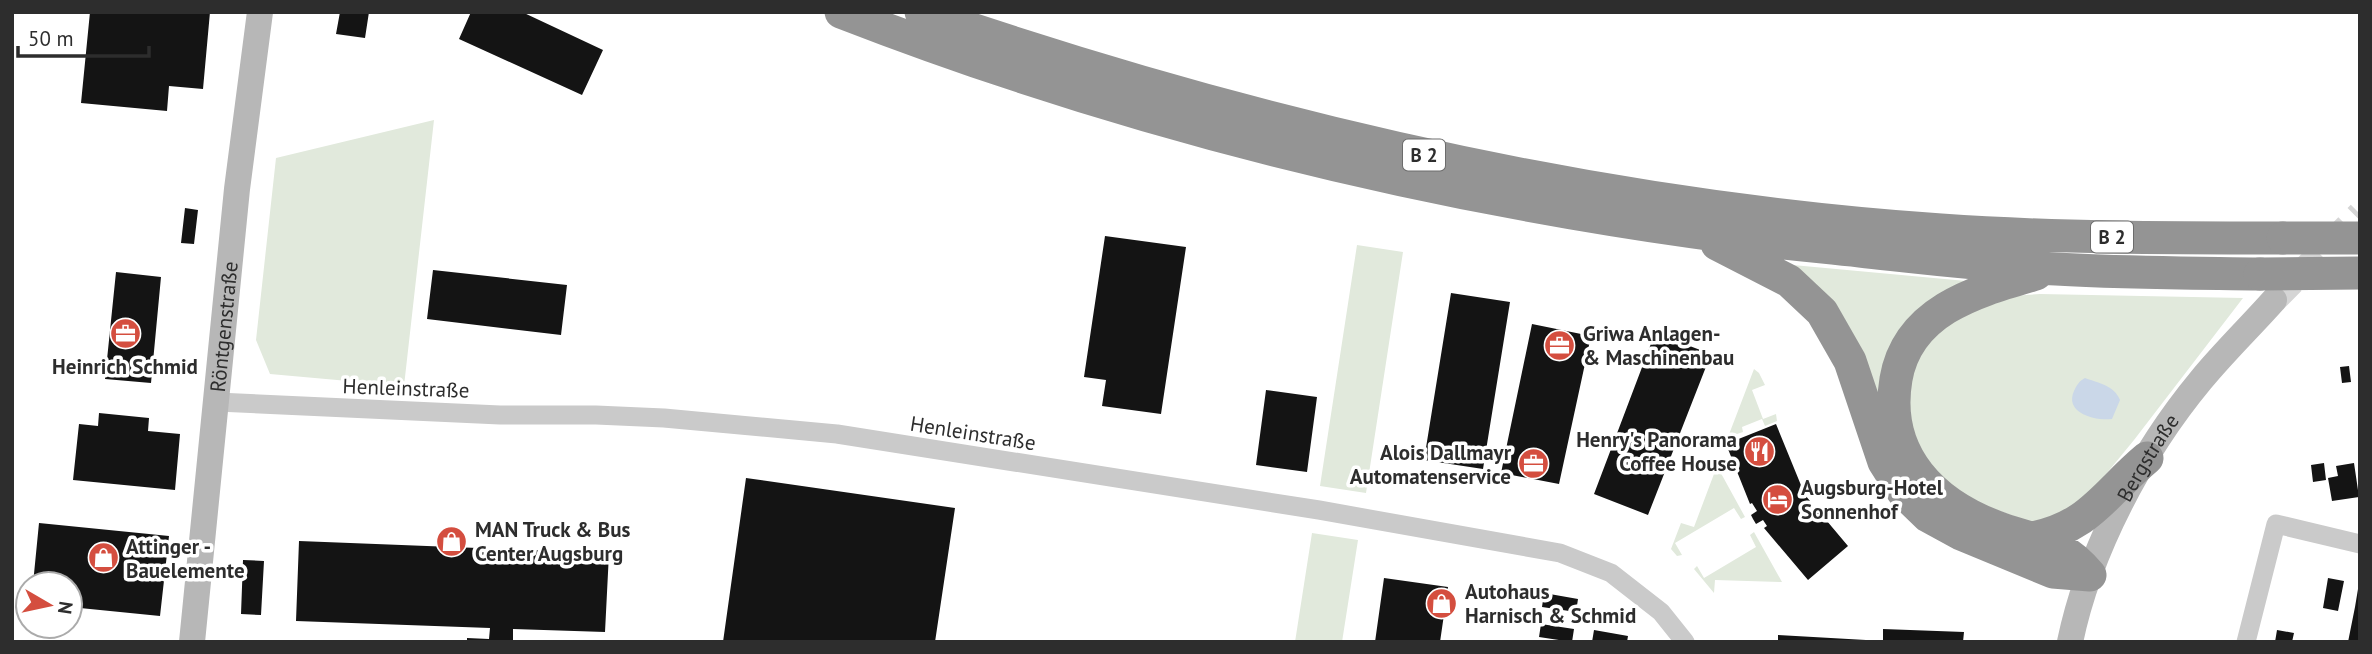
<svg xmlns="http://www.w3.org/2000/svg" width="2372" height="654" font-family="'PT Sans',sans-serif">
<style>
.green{fill:#e1e9dc}
.water{fill:#cad7e8}
.building{fill:#141414}
.lines{fill:none;stroke-linecap:round;stroke-linejoin:round}
.secondary-tunnel{stroke:#d5d5d5;stroke-width:26;stroke-dasharray:26 13;stroke-linecap:butt}
.street{stroke:#cacaca;stroke-width:19}
.secondary{stroke:#b7b7b7;stroke-width:26}
.highway{stroke:#949494;stroke-width:33}
.highway-bridge{stroke:#949494;stroke-width:33}
.labels{text-anchor:middle;dominant-baseline:central;stroke-width:7;stroke-linejoin:round;paint-order:stroke}
.shield{fill:#fff;stroke:#6c6c6c;stroke-width:2}
.shield-label{font-size:19px;font-weight:bold;fill:#2d2d2d}
.street-label{font-size:21px;fill:#2d2d2d;stroke:#fff}
.poi-label{font-size:21px;font-weight:bold;fill:#2d2d2d;stroke:#fff;text-anchor:start}
</style>
<rect width="100%" height="100%" fill="#fff"/>
<path class="green" d="M 434,120 L 404,386 L 270,374 L 256,340 L 276,158 Z
M 1357,245 L 1403,252 L 1366,493 L 1320,486 Z
M 1782,264 L 1977,282 L 1952,294 L 1886,403 L 1959,526 Z
M 2040,294 L 2243,298 L 2134,440 L 2084,501 L 2042,526 L 1952,494 L 1912,439 L 1908,376 L 1917,357 L 1949,318 L 2011,296 Z
M 1754,369 L 1759,373 L 1765,385 L 1752,390 L 1763,419 L 1776,414 L 1777,421 L 1765,426 L 1762,419 L 1742,427 L 1743,432 L 1728,437 Z
M 1717,466 L 1745,517 L 1741,519 L 1734,508 L 1675,543 L 1682,555 L 1677,556 L 1671,549 L 1681,523 L 1694,527 Z
M 1754,532 L 1782,582 L 1715,580 L 1714,593 L 1694,569 L 1697,566 L 1704,578 L 1756,547 L 1750,535 Z
M 1312,533 L 1358,540 L 1342,642 L 1295,642 Z"/>
<path class="water" d="M 2085,378 C 2098,383 2114,385 2120,400 L 2112,419 C 2095,421 2064,413 2074,391 C 2077,385 2079,381 2085,378 Z"/>
<path class="building" d="M 90,12 L 210,12 L 203,89 L 169,86 L 167,111 L 81,103 Z
M 340,12 L 369,12 L 365,38 L 336,34 Z
M 471,12 L 522,12 L 603,50 L 582,95 L 459,39 Z
M 185,208 L 198,210 L 194,244 L 181,243 Z
M 1105,236 L 1186,247 L 1161,414 L 1102,406 L 1106,380 L 1084,377 Z
M 433,270 L 567,285 L 561,335 L 427,319 Z
M 116,272 L 161,277 L 151,383 L 105,379 Z
M 1451,293 L 1510,302 L 1483,469 L 1424,460 Z
M 1532,324 L 1591,336 L 1559,484 L 1501,473 Z
M 1655,333 L 1711,354 L 1648,515 L 1594,494 Z
M 2349,366 L 2351,382 L 2342,383 L 2340,367 Z
M 1266,390 L 1317,397 L 1307,472 L 1256,465 Z
M 99,413 L 149,418 L 148,431 L 180,434 L 175,490 L 73,480 L 79,424 L 98,426 Z
M 1776,424 L 1805,495 L 1848,546 L 1808,580 L 1764,528 L 1767,526 L 1763,520 L 1756,524 L 1753,519 L 1751,515 L 1757,511 L 1752,503 L 1750,504 L 1726,444 Z
M 2324,463 L 2326,480 L 2313,482 L 2311,465 Z
M 2354,463 L 2359,497 L 2332,501 L 2328,478 L 2338,476 L 2336,466 Z
M 746,478 L 955,508 L 935,642 L 723,642 Z
M 39,523 L 169,536 L 160,616 L 70,607 L 70,584 L 33,584 Z
M 299,541 L 609,553 L 605,632 L 513,629 L 513,642 L 467,642 L 467,638 L 489,639 L 490,628 L 296,621 Z
M 243,560 L 264,561 L 261,615 L 241,614 Z
M 1384,578 L 1448,587 L 1440,642 L 1375,642 Z
M 2328,578 L 2344,581 L 2338,611 L 2323,608 Z
M 2358,589 L 2360,642 L 2348,642 L 2355,607 Z
M 1544,593 L 1578,599 L 1576,612 L 1542,607 Z
M 1541,624 L 1574,629 L 1572,642 L 1539,637 Z
M 1883,629 L 1964,632 L 1963,642 L 1883,642 Z
M 1594,630 L 1628,636 L 1627,642 L 1592,642 Z
M 2277,630 L 2294,633 L 2292,642 L 2275,642 Z
M 1778,635 L 1866,640 L 1866,642 L 1778,642 Z"/>
<g class="lines">
<path class="secondary-tunnel" d="M 2274,300 L 2360,214"/>
<path class="street" d="M 217,402 L 500,415 L 596,415 L 664,418 L 837,434 L 1319,510 L 1560,553 L 1611,573 L 1661,612 L 1685,642
M 2246,642 L 2276,524 L 2360,544"/>
<g class="secondary">
<path id="s1" d="M 192,642 L 237,189 L 260,12"/>
<path id="s2" d="M 2070,642 C 2089,550 2142,451 2201,380 C 2224,352 2250,327 2274,300"/>
</g>
<path class="highway" d="M 841,12 C 1114,118 1404,191 1693,232 C 1749,240 1804,245 1860,251 C 1925,258 1990,266 2056,269 C 2124,273 2192,273 2260,274
M 921,12 C 1251,125 1593,206 1941,230 C 2055,238 2169,238 2283,238
M 1717,244 L 1789,281 L 1822,312 L 1850,361 L 1884,462 L 1903,492 L 1928,516 L 1961,534 L 2053,572 L 2090,575
M 2036,274 C 1978,291 1908,309 1896,379 C 1883,456 1934,505 2002,529 C 2040,542 2063,542 2090,575
M 2032,538 C 2090,527 2105,493 2147,458"/>
<path class="highway-bridge" d="M 2283,238 L 2360,238
M 2260,274 L 2360,273"/>
</g>
<defs>
<symbol id="office-disc" viewBox="-11 -11 22 22"><circle r="9.5" fill="#d44e3f" stroke="#fff"/><path d="M-6-3h4V-5.5h4V-3h4V5H-6ZM-1-4.5V-3h2v-1.5ZM-6 0V1H6V0Z" fill="#fff"/></symbol>
<symbol id="restaurant-disc" viewBox="-11 -11 22 22"><circle r="9.5" fill="#d44e3f" stroke="#fff"/><path d="M-5-6h1v4h1v-4h1v4h1v-4h1v5L-1.5 .5V6h-2V.5L-5-1ZM5-6V6H3V1.5H1.5Q1.5-4 5-6Z" fill="#fff"/></symbol>
<symbol id="hotel-disc" viewBox="-11 -11 22 22"><circle r="9.5" fill="#d44e3f" stroke="#fff"/><path d="M-6-4.5h1.5V1H6V5H4.5V3h-9V5H-6ZM-4 0a1.8 1.8 0 1 1 3.6 0ZM.5 0V-2.5h3Q6-2.5 6 0Z" fill="#fff"/></symbol>
<symbol id="shop-disc" viewBox="-11 -11 22 22"><circle r="9.5" fill="#d44e3f" stroke="#fff"/><path d="M-5-2.5h2.3a2.7 3.5 0 0 1 5.4 0H5L5.5 6h-11ZM-1.5-2.5h3a1.5 2.3 0 0 0-3 0Z" fill="#fff"/></symbol>
</defs>
<g fill-rule="evenodd">
<use href="#office-disc" x="108" y="316" width="35" height="35"/>
<use href="#office-disc" x="1542" y="328" width="35" height="35"/>
<use href="#restaurant-disc" x="1742" y="434" width="35" height="35"/>
<use href="#office-disc" x="1516" y="446" width="35" height="35"/>
<use href="#hotel-disc" x="1760" y="482" width="35" height="35"/>
<use href="#shop-disc" x="434" y="524" width="35" height="35"/>
<use href="#shop-disc" x="86" y="540" width="35" height="35"/>
<use href="#shop-disc" x="1424" y="586" width="35" height="35"/>
</g>
<g class="labels">
<g class="shield">
<rect x="1403" y="139.5" width="42" height="31" rx="5"/>
<rect x="2091" y="221.5" width="42" height="31" rx="5"/>
</g>
<g class="shield-label">
<text x="1424" y="155">B 2</text>
<text x="2112" y="237">B 2</text>
</g>
<g class="street-label">
<text stroke="none"><textPath href="#s1" startOffset="317">Röntgenstraße</textPath></text>
<text transform="translate(406 388) rotate(2)">Henleinstraße</text>
<text transform="translate(973 433) rotate(9)">Henleinstraße</text>
<text stroke="none"><textPath href="#s2" startOffset="201">Bergstraße</textPath></text>
</g>
<g class="poi-label">
<text x="1583" y="333">Griwa Anlagen-<tspan x="1583" dy="24">&amp; Maschinenbau</tspan></text>
<text x="125" y="366" text-anchor="middle">Heinrich Schmid</text>
<text x="1737" y="439" text-anchor="end">Henry's Panorama<tspan x="1737" dy="24">Coffee House</tspan></text>
<text x="1511" y="452" text-anchor="end">Alois Dallmayr<tspan x="1511" dy="24">Automatenservice</tspan></text>
<text x="1801" y="487">Augsburg-Hotel<tspan x="1801" dy="24">Sonnenhof</tspan></text>
<text x="475" y="529">MAN Truck &amp; Bus<tspan x="475" dy="24">Center Augsburg</tspan></text>
<text x="126" y="546">Attinger -<tspan x="126" dy="24">Bauelemente</tspan></text>
<text x="1465" y="591">Autohaus<tspan x="1465" dy="24">Harnisch &amp; Schmid</tspan></text>
</g>
</g>
<rect width="2372" height="654" fill="none" stroke="#2d2d2d" stroke-width="28"/>
<g transform="translate(49 605) rotate(99)"><circle r="33" fill="#ffffff" stroke="#ababab" stroke-width="2"/>
<path d="M0-5L12 26L0 18L-12 26Z" fill="#d44e3f"/>
<text y="-10" font-size="19" font-weight="bold" text-anchor="middle" fill="#2d2d2d">N</text>
</g>
<path d="M18 46v10h131v-10" fill="none" stroke="#2d2d2d" stroke-width="3.5"/>
<text x="28" y="46" font-size="21" fill="#2d2d2d" stroke="#ffffff" stroke-width="5" paint-order="stroke">50 m</text>
</svg>
